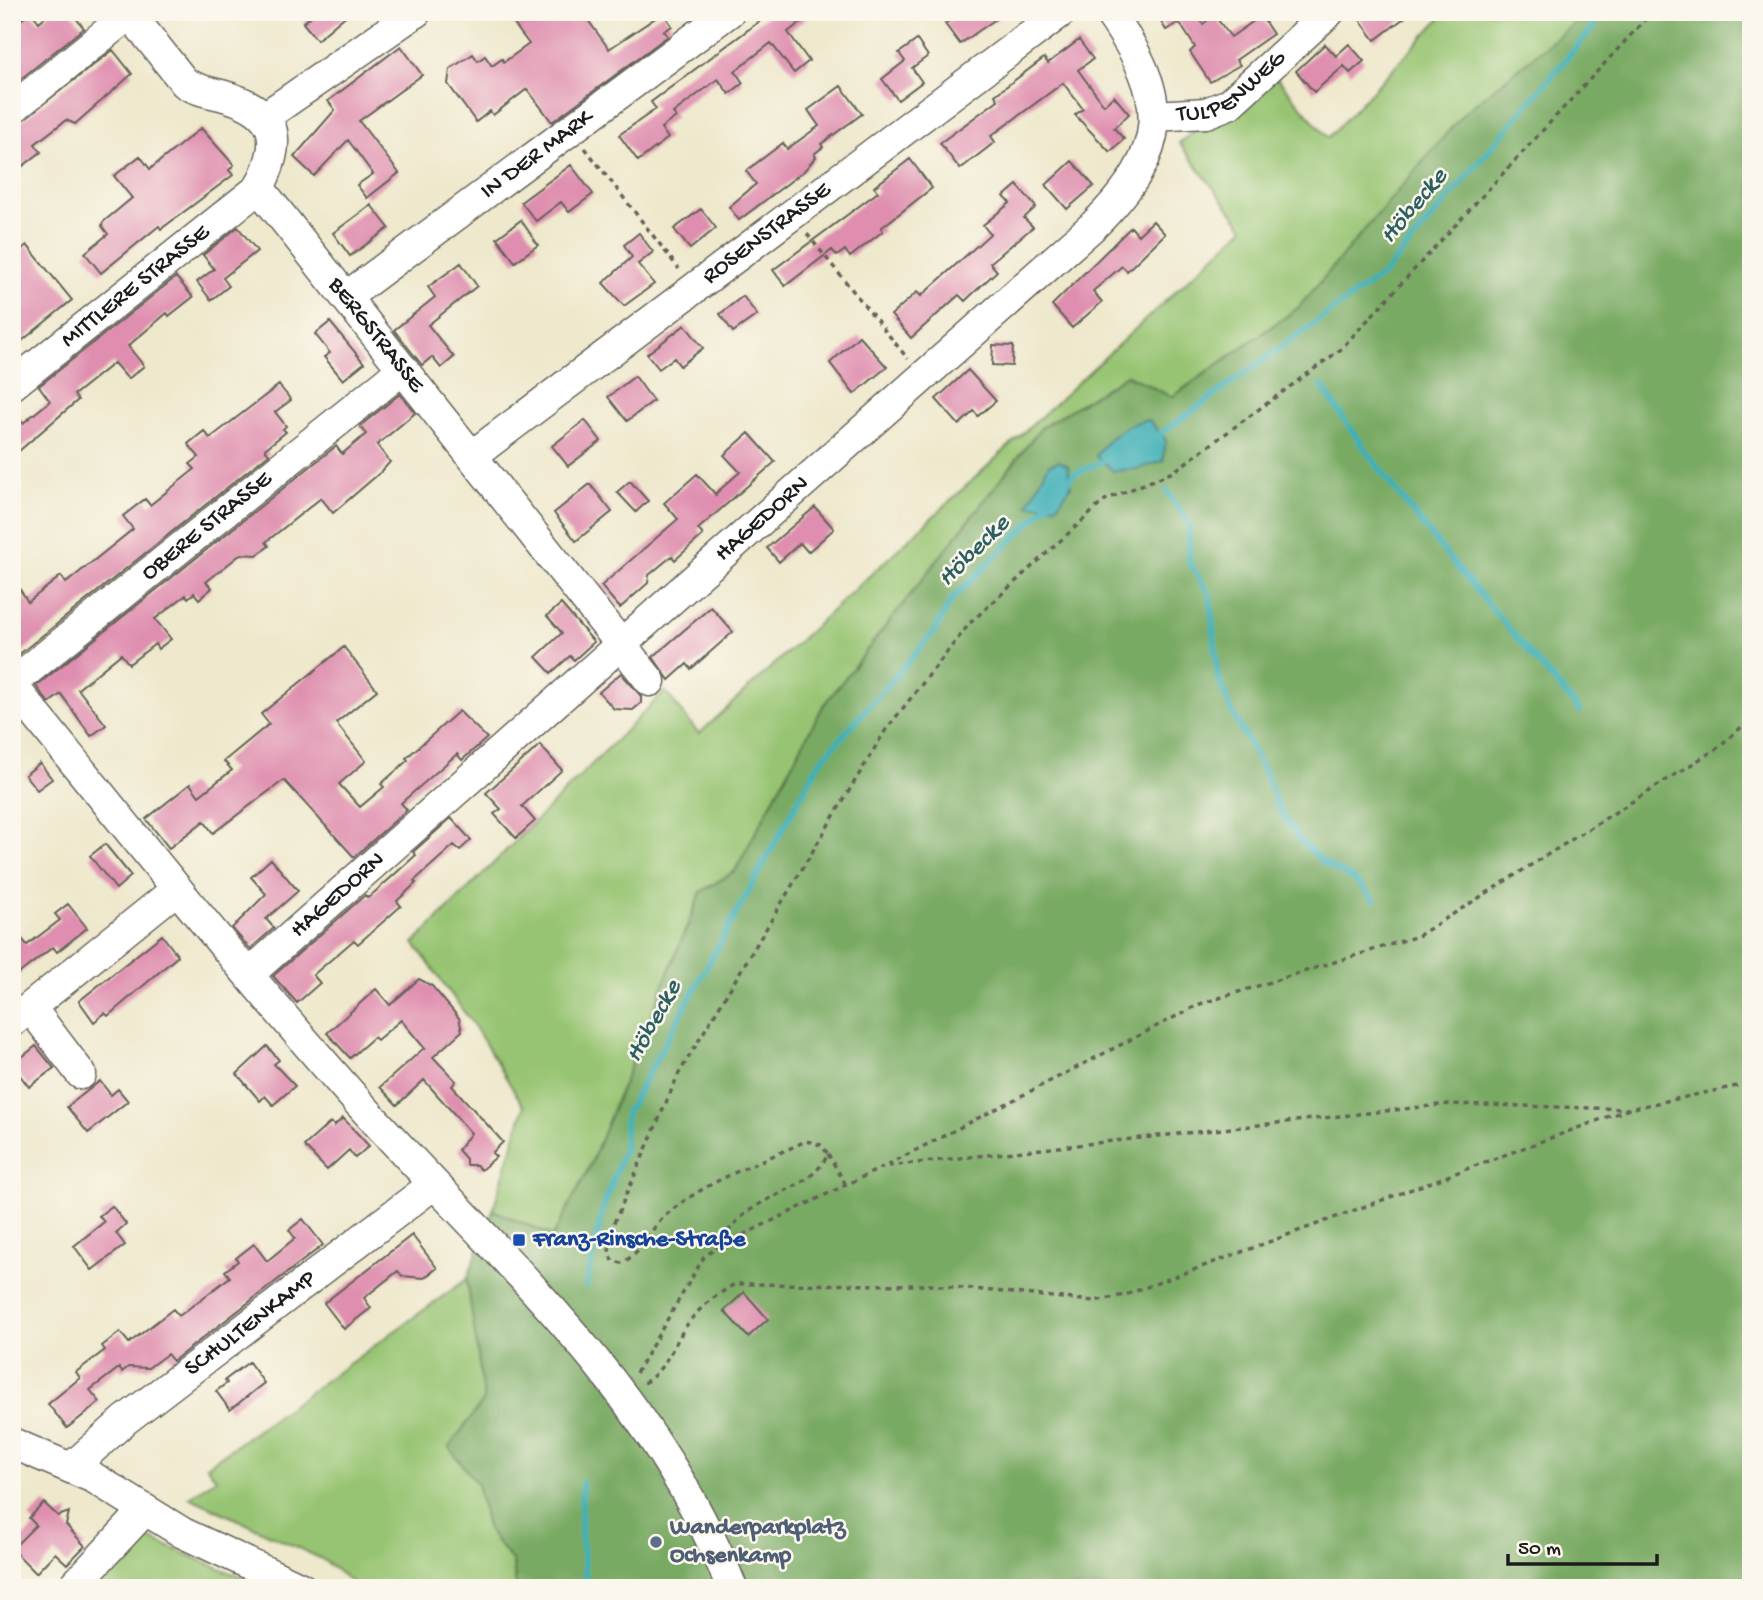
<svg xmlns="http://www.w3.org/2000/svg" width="1763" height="1600" font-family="'Gochi Hand',sans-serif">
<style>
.green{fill:#97c472;stroke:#5a7047;stroke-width:2}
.forest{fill:#79aa64;stroke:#4a6340;stroke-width:2}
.water{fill:#3fb0b7;stroke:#2e666a;stroke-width:2}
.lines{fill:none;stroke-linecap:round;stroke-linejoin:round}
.stream{stroke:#3fb0b7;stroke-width:6}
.building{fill:#df8eaf}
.minor-casing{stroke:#66635a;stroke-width:33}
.path{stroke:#66635a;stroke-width:3.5;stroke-dasharray:5 5;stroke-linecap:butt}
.minor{stroke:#fff;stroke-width:30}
.transit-dot{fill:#1a4fb4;stroke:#fbf7ec;stroke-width:2.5}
.service-dot{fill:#5c6f8a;stroke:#fbf7ec;stroke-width:2.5}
.labels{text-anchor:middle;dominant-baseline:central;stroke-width:5;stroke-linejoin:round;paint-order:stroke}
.street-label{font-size:24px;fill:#1c1c1c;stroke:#fbf7ec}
.transit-label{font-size:24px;font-weight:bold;fill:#164399;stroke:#fbf7ec;text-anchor:start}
.service-label{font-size:24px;font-weight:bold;fill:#4e5e75;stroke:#fbf7ec;text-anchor:start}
.water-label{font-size:26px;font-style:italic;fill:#2c5f62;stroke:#fbf7ec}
</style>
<rect width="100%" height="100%" fill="#fbf7ec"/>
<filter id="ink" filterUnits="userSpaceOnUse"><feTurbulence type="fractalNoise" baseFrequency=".0143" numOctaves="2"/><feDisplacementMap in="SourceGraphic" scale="14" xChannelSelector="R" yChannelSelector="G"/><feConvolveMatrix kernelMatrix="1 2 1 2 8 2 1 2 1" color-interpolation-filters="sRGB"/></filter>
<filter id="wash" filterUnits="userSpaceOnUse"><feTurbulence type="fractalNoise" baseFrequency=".00686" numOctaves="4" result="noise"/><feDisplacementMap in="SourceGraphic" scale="28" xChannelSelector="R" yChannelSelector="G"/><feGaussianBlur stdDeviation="1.57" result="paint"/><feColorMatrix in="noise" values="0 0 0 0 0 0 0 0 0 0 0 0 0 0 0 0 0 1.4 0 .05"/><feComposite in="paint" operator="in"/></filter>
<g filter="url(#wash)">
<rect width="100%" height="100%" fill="#eee8cc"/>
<path class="green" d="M 1446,12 L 1595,12 L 1298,308 L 1172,397 L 1127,375 L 1041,428 L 823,706 L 735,871 L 701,892 L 590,1166 L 553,1237 L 493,1210 L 524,1107 L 475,1027 L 414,943 L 665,691 L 699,734 L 1244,228 L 1179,143 L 1272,72 L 1328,138 Z
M 467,1279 L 485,1400 L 449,1447 L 477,1483 L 488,1531 L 513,1562 L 516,1588 L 359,1588 L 322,1559 L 189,1497 L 216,1479 L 207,1466 Z
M 143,1536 L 267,1588 L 92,1588 Z"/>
<path class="forest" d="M 1588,12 L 1751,12 L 1751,1588 L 516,1588 L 513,1562 L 488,1531 L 477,1484 L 449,1447 L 484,1400 L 467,1279 L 493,1210 L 553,1236 L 590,1166 L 701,892 L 735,871 L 823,706 L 1041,428 L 1127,375 L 1172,397 L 1298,308 L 1464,113 Z"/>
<path class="water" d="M 1149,420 L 1166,440 L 1163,461 L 1138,469 L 1113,471 L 1096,456 C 1108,437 1127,422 1149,420 Z
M 1059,461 L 1068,466 L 1071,486 L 1057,506 L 1028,505 L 1049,464 Z"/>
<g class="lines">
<path class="stream" d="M 1322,386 C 1397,502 1490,607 1580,711
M 1156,437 L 1385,273 L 1606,12
M 1065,485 L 1074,474 L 1108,459
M 1167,491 L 1189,524 L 1189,562 L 1210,595 L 1218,677 L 1230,708 L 1266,775 L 1279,809 L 1298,838 L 1324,863 L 1355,880 L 1374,900
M 586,1286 L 603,1209 L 624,1149 L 626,1114 L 819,763 L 934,632 L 952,599 L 1051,502
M 582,1483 L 581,1535 L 587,1588"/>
</g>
<g id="blocks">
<path class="building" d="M 31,12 L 39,22 L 51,12 L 71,12 L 84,28 L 12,86 L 12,34 L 19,28 L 16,24 Z
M 316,12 L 350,12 L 317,40 L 303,23 Z
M 505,12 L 582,12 L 609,49 L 663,13 L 672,26 L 664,31 L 668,36 L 552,122 L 527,89 L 493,115 L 490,111 L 476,122 L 448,84 L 450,69 L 473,54 L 478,61 L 485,56 L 492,66 L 502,59 L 504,62 L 529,44 Z
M 772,12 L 814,12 L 788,32 L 809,61 L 794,73 L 771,43 L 735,71 L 743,83 L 729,94 L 718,79 L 673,113 L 676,117 L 661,128 L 668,138 L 638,161 L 619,135 L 656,109 L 651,102 Z
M 961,12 L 1006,12 L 960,44 L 945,24 Z
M 1155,12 L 1196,12 L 1203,24 L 1214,15 L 1231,37 L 1261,16 L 1273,34 L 1236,60 L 1240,65 L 1210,82 L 1190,52 L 1195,47 L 1179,22 L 1166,30 Z
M 1354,12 L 1412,12 L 1375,40 Z
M 917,40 L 928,56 L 912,68 L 922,82 L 898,100 L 882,79 L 905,61 L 899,53 Z
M 1079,40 L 1093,59 L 1078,70 L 1104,105 L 1114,96 L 1129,114 L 1114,128 L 1124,139 L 1110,152 L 1075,115 L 1083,109 L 1063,83 L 991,136 L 995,142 L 960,169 L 940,143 L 998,100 L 995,95 L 1044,58 L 1048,63 Z
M 1325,44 L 1336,56 L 1349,44 L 1364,61 L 1350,73 L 1344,66 L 1314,92 L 1296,71 Z
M 401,46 L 422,75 L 359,121 L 399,173 L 367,198 L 357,185 L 373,174 L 348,140 L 314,176 L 294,157 L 335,110 L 328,101 Z
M 113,50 L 132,74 L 75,124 L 66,120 L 35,144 L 41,152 L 23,166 L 19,161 L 12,166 L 12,128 Z
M 841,86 L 862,114 L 821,144 L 823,147 L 814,154 L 816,157 L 804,171 L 739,220 L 729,207 L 756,184 L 746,171 L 783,143 L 787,149 L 819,126 L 808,110 Z
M 201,128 L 234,165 L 229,170 L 233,175 L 161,229 L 159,226 L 101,273 L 85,253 L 108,234 L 102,226 L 103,222 L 132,198 L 114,176 L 140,156 L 150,169 Z
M 910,159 L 932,188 L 881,228 L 883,231 L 850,257 L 845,250 L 837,256 L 832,250 L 785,286 L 773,270 L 878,192 L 874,187 Z
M 1072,161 L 1094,186 L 1067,209 L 1046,185 Z
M 571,165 L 593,194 L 569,212 L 561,202 L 536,221 L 521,202 Z
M 1017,185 L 1036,207 L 1024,218 L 1033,227 L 990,263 L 997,271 L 965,301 L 959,295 L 911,338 L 891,315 L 917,292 L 921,296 L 990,234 L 983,225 L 1010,203 L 1004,196 Z
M 371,205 L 389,228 L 350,256 L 333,233 Z
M 701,209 L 716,228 L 690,249 L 674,229 Z
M 521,220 L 538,245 L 515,262 L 497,238 Z
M 1153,221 L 1165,234 L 1127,271 L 1122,266 L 1093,291 L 1102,302 L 1072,328 L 1052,305 L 1131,227 L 1138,235 Z
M 238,227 L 257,251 L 223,278 L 229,286 L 211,300 L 197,282 L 214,269 L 203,255 Z
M 639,233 L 653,252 L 638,264 L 654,284 L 624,306 L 603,283 L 632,257 L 624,245 Z
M 27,245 L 72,300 L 12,349 L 12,257 Z
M 461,263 L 477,286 L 428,325 L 454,357 L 441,368 L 432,357 L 422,365 L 394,330 L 435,297 L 428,287 Z
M 176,277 L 193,297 L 169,316 L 167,313 L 128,346 L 144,366 L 128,379 L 114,363 L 74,395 L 78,400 L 12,457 L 12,410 L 23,423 L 50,401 L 39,386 Z
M 743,296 L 757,315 L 733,332 L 720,314 Z
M 330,322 L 364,363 L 343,380 L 324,357 L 330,353 L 315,334 Z
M 685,325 L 703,348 L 680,366 L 674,358 L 659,369 L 647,354 Z
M 859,336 L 887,367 L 854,394 L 830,363 Z
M 993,345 L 1013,346 L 1012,366 L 992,365 Z
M 968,370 L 996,401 L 978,416 L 974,411 L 959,425 L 936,399 Z
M 635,376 L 653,401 L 627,421 L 608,397 Z
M 279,385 L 291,400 L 275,412 L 286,426 L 283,429 L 286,432 L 265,449 L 269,454 L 12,660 L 12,577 L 28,602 L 61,576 L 66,583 L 133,529 L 123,516 L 145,499 L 150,505 L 195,469 L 190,464 L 199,457 L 188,444 L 204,431 L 210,438 Z
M 400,394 L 415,413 L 377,445 L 390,462 L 382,471 L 333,513 L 321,498 L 266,542 L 269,546 L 257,555 L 241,554 L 206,582 L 212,588 L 199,599 L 194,593 L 188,598 L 186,595 L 155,619 L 171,639 L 158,649 L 155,644 L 129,664 L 121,654 L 78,689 L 106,725 L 91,736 L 61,694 L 49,703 L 36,686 L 336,446 L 342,454 L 366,434 L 360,426 Z
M 585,420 L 601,441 L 568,466 L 552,446 Z
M 749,433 L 775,462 L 698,529 L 703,535 L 675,560 L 672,556 L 649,575 L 648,583 L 620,608 L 601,586 L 678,519 L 664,503 L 697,474 L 717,496 L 715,494 L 740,472 L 724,455 Z
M 630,481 L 648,501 L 636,512 L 617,492 Z
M 590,484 L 612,512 L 576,541 L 554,513 Z
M 815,507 L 834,529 L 808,552 L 800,543 L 779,562 L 767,548 Z
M 561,604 L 594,642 L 574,660 L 570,656 L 551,673 L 536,657 L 562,633 L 547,616 Z
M 711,607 L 733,632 L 691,669 L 687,664 L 669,680 L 653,657 Z
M 344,647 L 377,690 L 336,723 L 366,761 L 339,784 L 360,807 L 384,787 L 381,784 L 408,760 L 406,758 L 459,711 L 487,738 L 462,760 L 457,754 L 401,803 L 407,810 L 354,857 L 284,780 L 213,833 L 204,821 L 169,848 L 146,819 L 190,784 L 199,796 L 232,770 L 224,761 L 269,724 L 261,714 Z
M 621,673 L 641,696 L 641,703 L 633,710 L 614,709 L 599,692 Z
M 540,745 L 562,770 L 522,806 L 535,821 L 516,838 L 494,814 L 501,809 L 486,793 Z
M 40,763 L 52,779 L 37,790 L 25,775 Z
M 451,818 L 471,840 L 460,850 L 454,845 L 414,881 L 416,883 L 397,901 L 401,906 L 358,944 L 354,940 L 313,975 L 320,983 L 297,1003 L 273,976 L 365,895 L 368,898 L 385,883 L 416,855 L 413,852 Z
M 105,844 L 131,876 L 116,889 L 90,856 Z
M 271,859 L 298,891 L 266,919 L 274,928 L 250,949 L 232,928 L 266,894 L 251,877 Z
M 68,904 L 87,928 L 57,952 L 53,947 L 12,979 L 12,926 L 27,945 L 60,920 L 55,914 Z
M 162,935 L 178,956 L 108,1016 L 105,1013 L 94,1022 L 79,1001 Z
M 419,979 L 432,986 L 459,1018 L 462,1031 L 433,1057 L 456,1081 L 452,1086 L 503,1142 L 492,1153 L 496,1157 L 481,1170 L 476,1165 L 466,1165 L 466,1159 L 458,1150 L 471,1133 L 424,1080 L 397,1105 L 380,1087 L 424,1048 L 426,1050 L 401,1020 L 377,1040 L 374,1037 L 350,1058 L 327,1033 L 376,989 L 390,1005 Z
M 36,1046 L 54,1068 L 29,1087 L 12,1065 Z
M 267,1046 L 279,1060 L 274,1064 L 295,1086 L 273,1105 L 265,1096 L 260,1101 L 237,1074 Z
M 100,1081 L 111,1095 L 118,1089 L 128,1101 L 88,1133 L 67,1107 Z
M 343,1118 L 369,1146 L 355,1158 L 349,1150 L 327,1170 L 304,1146 L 331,1122 L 334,1126 Z
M 112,1206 L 126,1224 L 116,1233 L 125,1245 L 92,1270 L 74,1246 L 104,1222 L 99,1216 Z
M 303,1219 L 323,1245 L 173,1361 L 167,1354 L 148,1368 L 128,1367 L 122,1372 L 119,1368 L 90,1390 L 100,1402 L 67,1428 L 48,1404 L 80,1378 L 76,1372 L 105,1350 L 102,1346 L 120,1332 L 129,1343 L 173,1309 L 179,1316 L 230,1277 L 225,1271 L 238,1261 L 236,1258 L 254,1244 L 267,1261 L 295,1238 L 289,1230 Z
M 412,1235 L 437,1268 L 424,1278 L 402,1276 L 398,1271 L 364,1298 L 371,1308 L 344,1329 L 324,1303 Z
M 744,1292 L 768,1319 L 748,1337 L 724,1311 Z
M 249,1362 L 264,1383 L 230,1410 L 216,1391 L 227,1383 L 225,1380 Z
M 44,1503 L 58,1516 L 69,1512 L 66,1525 L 85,1546 L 67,1564 L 55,1553 L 36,1573 L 12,1549 L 36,1525 L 29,1518 Z"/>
</g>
</g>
<g filter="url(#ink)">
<use href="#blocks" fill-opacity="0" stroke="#66635a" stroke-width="2"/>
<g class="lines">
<defs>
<g id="minor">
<path id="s1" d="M 130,14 L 185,83 C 197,90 208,92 221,95 C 277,110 285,137 259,188 L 650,681"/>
<path d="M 12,109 L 132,12"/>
<path d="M 266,116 L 416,12"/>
<path id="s2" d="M 1154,116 L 1206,113 L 1229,104 L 1329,12"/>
<path id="s3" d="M 346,297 L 729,12"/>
<path id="s4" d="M 12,385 L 259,188"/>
<path id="s5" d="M 473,455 L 1061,12"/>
<path id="s6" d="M 12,683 L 403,369"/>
<path d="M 12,685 C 123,822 233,961 350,1093 C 493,1254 651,1382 732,1588"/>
<path id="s7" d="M 249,974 L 1093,226 C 1171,149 1171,100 1109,12"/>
<path d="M 31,1008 L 81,1074"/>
<path d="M 12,1022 L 177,889"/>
<path d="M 12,1443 L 94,1478 L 183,1533 L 301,1588"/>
<path id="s8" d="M 72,1467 L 125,1420 L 434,1184"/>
<path d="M 72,1588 L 145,1510"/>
</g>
</defs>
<use href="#minor" class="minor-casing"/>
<path class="path" d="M 585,148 L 679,269
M 807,234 L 908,359
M 828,1154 L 846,1185
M 888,1166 L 1449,1104 L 1629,1109 L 1751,1083
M 716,1248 C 726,1234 735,1221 749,1211 C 776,1191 813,1186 828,1154 L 821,1145 L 806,1141 C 759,1163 705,1181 666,1215 C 649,1230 642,1252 622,1263 L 613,1261 L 609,1255 L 610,1232 L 678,1075 L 885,731 L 970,623 L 1105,500 L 1173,472 L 1340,350 L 1652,12
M 636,1373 L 704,1257 L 716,1248 L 885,1166 L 1200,1004 L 1418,936 L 1716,749 L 1751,719
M 644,1383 C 666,1370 674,1342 689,1322 C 701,1306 718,1294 735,1284 L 932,1285 L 1094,1301 L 1125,1295 L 1629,1109"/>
<use href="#minor" class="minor"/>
</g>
</g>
<rect class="transit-dot" x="512" y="1233" width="14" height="14" rx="3.5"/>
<circle class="service-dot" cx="656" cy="1542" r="7"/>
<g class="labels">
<g class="street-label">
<text stroke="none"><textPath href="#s2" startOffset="86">TULPENWEG</textPath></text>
<text stroke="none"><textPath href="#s3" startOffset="238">IN DER MARK</textPath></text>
<text stroke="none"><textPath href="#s5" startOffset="368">ROSENSTRASSE</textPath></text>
<text stroke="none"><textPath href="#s4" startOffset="158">MITTLERE STRASSE</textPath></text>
<text stroke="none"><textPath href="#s1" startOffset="439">BERGSTRASSE</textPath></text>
<text stroke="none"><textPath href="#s7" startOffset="686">HAGEDORN</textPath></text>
<text stroke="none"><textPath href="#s6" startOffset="250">OBERE STRASSE</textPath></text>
<text stroke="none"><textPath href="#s7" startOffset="119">HAGEDORN</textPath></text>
<text stroke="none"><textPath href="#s8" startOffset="229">SCHULTENKAMP</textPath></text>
</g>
<g class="transit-label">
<text x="533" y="1240">Franz-Rinsche-Straße</text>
</g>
<g class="service-label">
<text x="670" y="1528">Wanderparkplatz<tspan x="670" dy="28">Ochsenkamp</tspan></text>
</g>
<g class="water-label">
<text transform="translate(1415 207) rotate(-50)">Höbecke</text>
<text transform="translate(975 552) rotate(-45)">Höbecke</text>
<text transform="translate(655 1022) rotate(-61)">Höbecke</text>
</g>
</g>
<rect width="1763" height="1600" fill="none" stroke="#fbf7ec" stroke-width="42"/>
<path d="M1508 1554v10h149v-10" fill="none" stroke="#1c1c1c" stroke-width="3.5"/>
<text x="1518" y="1554" font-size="21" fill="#1c1c1c" stroke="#fbf7ec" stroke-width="5" paint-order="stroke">50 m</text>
</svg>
